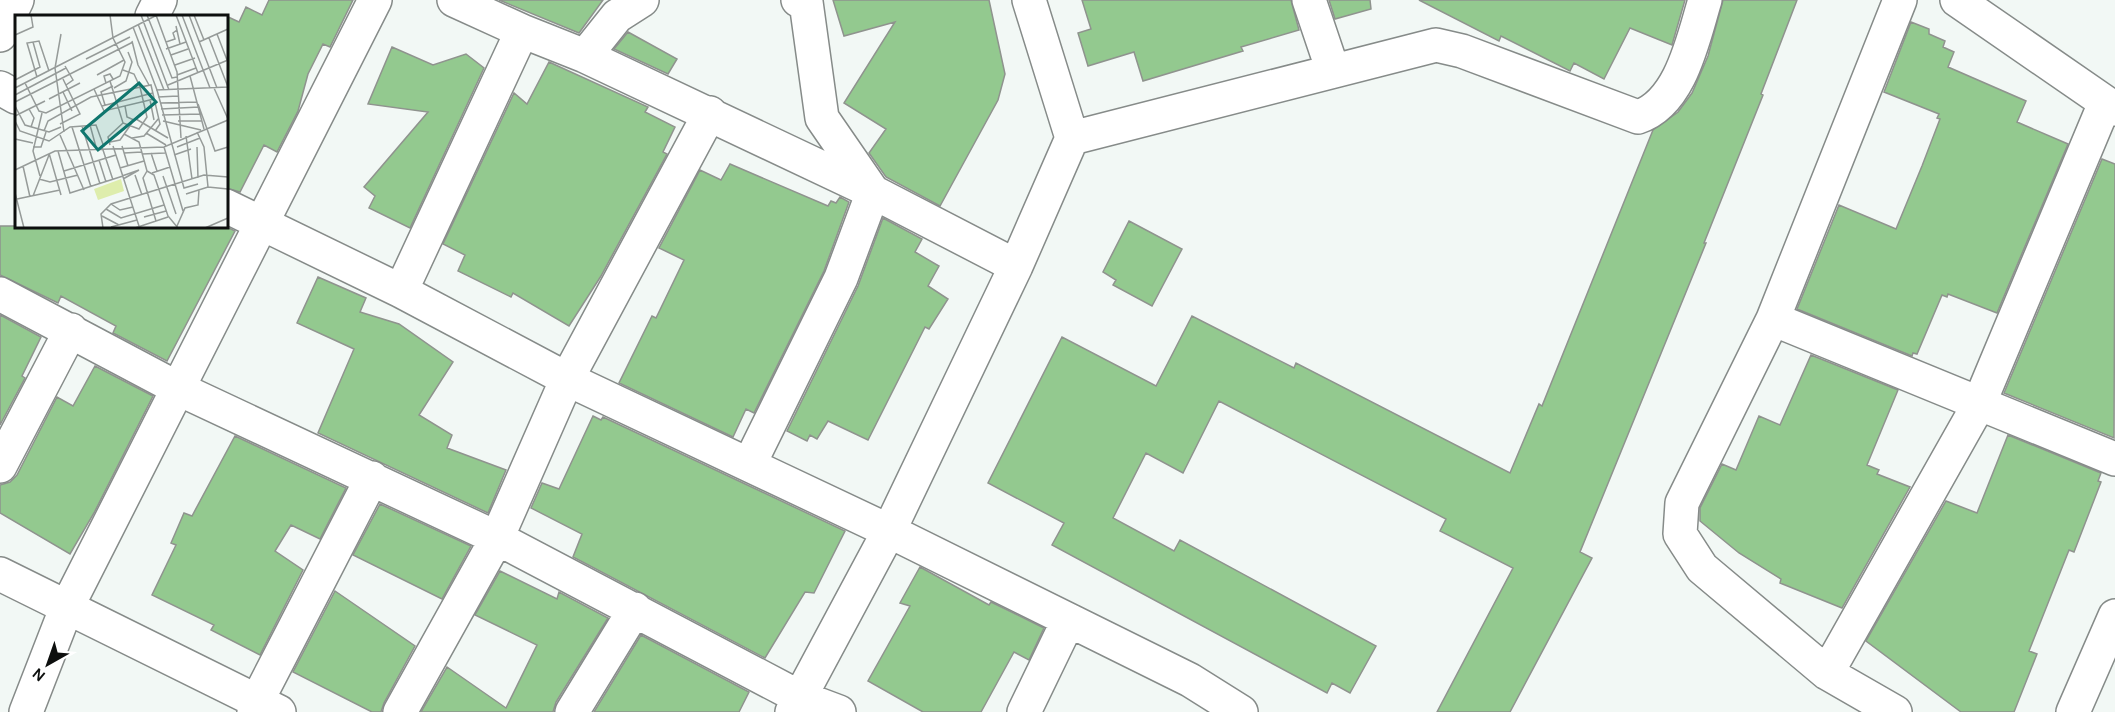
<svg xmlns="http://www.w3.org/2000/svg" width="2115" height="712" font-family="Karla,sans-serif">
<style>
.building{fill:#93c98f;stroke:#8f938e;stroke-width:1.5}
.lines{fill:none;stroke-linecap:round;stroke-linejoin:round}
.minor-casing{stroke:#868b89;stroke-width:36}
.minor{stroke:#fff;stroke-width:33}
.inset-road{fill:none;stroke:#969b99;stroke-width:1.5}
.view{fill:#0f766e;fill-opacity:0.15;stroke:#0f766e;stroke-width:3}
.inset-edge{fill:none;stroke:#0d0f0e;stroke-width:3}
</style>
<rect width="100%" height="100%" fill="#f2f8f5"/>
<path class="building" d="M 269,0 L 353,0 L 330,47 L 323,44 L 308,74 L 298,111 L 277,152 L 264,145 L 240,192 L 226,188 L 226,16 L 239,22 L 246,7 L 262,15 Z
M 499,0 L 603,0 L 579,33 Z
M 833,0 L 989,0 L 1005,74 L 998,100 L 940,206 L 886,177 L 869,153 L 886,129 L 844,103 L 895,22 L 844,36 Z
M 1082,0 L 1291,0 L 1299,30 L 1241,47 L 1243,51 L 1143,81 L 1134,52 L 1088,66 L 1078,33 L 1091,29 Z
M 1329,0 L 1370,0 L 1371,9 L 1335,19 Z
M 1419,0 L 1685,0 L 1672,45 L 1630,28 L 1604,79 L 1574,63 L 1570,71 L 1501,36 L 1499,41 Z
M 1723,0 L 1797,0 L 1761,94 L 1763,95 L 1704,243 L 1706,243 L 1580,552 L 1592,558 L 1510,712 L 1437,712 L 1513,568 L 1440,531 L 1446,519 L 1219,401 L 1183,473 L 1146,453 L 1113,518 L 1174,551 L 1180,540 L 1376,646 L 1350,693 L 1332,683 L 1327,693 L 1052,545 L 1064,523 L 988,483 L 1062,337 L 1156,386 L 1192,316 L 1294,368 L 1296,363 L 1510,473 L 1539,404 L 1542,406 L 1653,130 L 1678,112 L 1692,93 L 1708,56 Z
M 1911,22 L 1929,29 L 1929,34 L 1945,41 L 1943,47 L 1954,52 L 1948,67 L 2026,101 L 2017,122 L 2068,144 L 1997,313 L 1948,294 L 1947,297 L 1942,295 L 1917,354 L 1913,353 L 1912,356 L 1797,309 L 1839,205 L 1896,229 L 1922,166 L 1940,119 L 1937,118 L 1939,114 L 1884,92 Z
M 628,32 L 677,59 L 668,74 L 614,49 Z
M 392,47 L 433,65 L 466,54 L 484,68 L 410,228 L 369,208 L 375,196 L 364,187 L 428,112 L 368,104 Z
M 549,62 L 648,107 L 645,112 L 675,127 L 663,152 L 667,154 L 601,276 L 569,326 L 513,293 L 511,297 L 458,271 L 465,255 L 443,244 L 514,93 L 527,104 Z
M 2102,159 L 2115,164 L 2114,438 L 2004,393 Z
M 730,164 L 828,206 L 831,201 L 836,203 L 840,197 L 849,202 L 824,271 L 754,413 L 746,409 L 733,437 L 619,383 L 652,316 L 656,318 L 684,260 L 659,248 L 700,170 L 721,180 Z
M 883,218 L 922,239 L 915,252 L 939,266 L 928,286 L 948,299 L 929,329 L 925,327 L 868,440 L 828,421 L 817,439 L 810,435 L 807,441 L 787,431 L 858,286 Z
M 1129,221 L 1182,249 L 1152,306 L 1113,285 L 1116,280 L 1103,272 Z
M 0,226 L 225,226 L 235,231 L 167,361 L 113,333 L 116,326 L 61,296 L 58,303 L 0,275 Z
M 318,277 L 366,298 L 360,312 L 399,324 L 453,362 L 419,415 L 452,435 L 447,448 L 506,470 L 488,513 L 318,433 L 354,349 L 297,323 Z
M 0,315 L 41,337 L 22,376 L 25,378 L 0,425 Z
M 1811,355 L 1898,390 L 1867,465 L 1879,470 L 1877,474 L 1910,487 L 1842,608 L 1780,583 L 1781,579 L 1739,553 L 1700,521 L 1700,508 L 1722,464 L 1736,470 L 1759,416 L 1780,425 Z
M 95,366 L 153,396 L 94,513 L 70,554 L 0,513 L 0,485 L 10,482 L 17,475 L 57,397 L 73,406 Z
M 593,416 L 601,420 L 603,417 L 845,531 L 814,593 L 805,592 L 765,658 L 573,557 L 582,534 L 531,508 L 542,483 L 559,489 Z
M 2008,435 L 2101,473 L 2098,481 L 2101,482 L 2074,552 L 2069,550 L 2029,651 L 2037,654 L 2014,712 L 1961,712 L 1866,641 L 1946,501 L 1977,513 Z
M 235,436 L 346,488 L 320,539 L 291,525 L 275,551 L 303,570 L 260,655 L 211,630 L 214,625 L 152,595 L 176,545 L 171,543 L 184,513 L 192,516 Z
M 380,504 L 471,546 L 442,599 L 353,555 Z
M 920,567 L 989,605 L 991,602 L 1044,628 L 1029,660 L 1014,652 L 981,712 L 923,712 L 868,681 L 910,606 L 900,603 Z
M 500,571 L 557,599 L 559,592 L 608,618 L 556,702 L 553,712 L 421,712 L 447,667 L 506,708 L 537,645 L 475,615 Z
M 335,591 L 415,646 L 384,703 L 381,712 L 372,712 L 293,672 Z
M 641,635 L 749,692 L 739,712 L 594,712 Z"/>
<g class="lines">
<defs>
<path id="minor" d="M 1309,0 L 1333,71
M 1957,0 L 2115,109
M 152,16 L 160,0
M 522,31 L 585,56 L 617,16 L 642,0
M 0,35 L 17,0
M 585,56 L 873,192 L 1016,266
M 0,88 L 16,97
M 1072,138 L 1436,45 L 1462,51 L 1638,117 C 1681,103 1693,39 1705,0
M 226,206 L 401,291 L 567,379 L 889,531 L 1190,680 L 1241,712
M 401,291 L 522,31 L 454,0
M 0,294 L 179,389 L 497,538 L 799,697 L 839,712
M 1773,319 L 2115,459
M 749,465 L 841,278 L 873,192 L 822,118 L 806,2 L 798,0
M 0,466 L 71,330
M 0,574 L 279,712
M 1827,673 L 1979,404 L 2105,103
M 26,712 L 66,609 L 375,0
M 254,712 L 257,701 L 372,478
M 400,712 L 497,538 L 567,379 L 710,113
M 572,712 L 635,609
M 792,712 L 889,531 L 1016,266 L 1072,138 L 1029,0
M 1024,712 L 1068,621
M 1895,712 L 1827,673 L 1702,568 L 1680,534 L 1682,503 L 1773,319 L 1900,0
M 2073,712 L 2115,616"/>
</defs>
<use href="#minor" class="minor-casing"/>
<use href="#minor" class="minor"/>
</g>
<g transform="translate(15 15)">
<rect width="213" height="213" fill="#f2f8f5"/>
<path d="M 106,164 L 109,176 L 83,185 L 79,174 Z" fill="#deedac"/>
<path class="inset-road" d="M 126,0 L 154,75M 132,0 L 157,63 L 162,62M 141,0 L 162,57 L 166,123M 161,0 L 183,58M 167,0 L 195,73M 174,0 L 202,73M 179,0 L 189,25M 123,9 L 149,75M 161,11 L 165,29M 118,12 L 142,75 L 169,173 L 183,169M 46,19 L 40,53 L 49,117M 202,19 L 212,45M 0,20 L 18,12 L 16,0M 194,23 L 213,72M 117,26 L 123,50M 151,27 L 160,24 L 158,18 L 162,15M 184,27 L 213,14M 151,34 L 171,27M 156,40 L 173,34M 71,44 L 115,22M 123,50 L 134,70M 160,50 L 180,43M 50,51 L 58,65 L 51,70M 82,60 L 109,45M 162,60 L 181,53M 175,61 L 189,114M 22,62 L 12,28 L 24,26 L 34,56M 0,65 L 25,52 L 18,27M 95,66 L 108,108 L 124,114 L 132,102 L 125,72 L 119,59 L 108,55M 10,68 L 24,96 L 31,98 L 105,61 L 110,47 L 98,23 L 95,0M 91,68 L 89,61 L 95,59 L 98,64M 153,70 L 213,45M 0,73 L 142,0M 99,73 L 111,66 L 117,47 L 113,37M 199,73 L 213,104M 79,74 L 89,96 L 139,84M 141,75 L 213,72M 48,77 L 57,96M 0,80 L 51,53M 143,82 L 163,81M 34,84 L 65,68M 135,85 L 139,105M 0,87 L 118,27M 145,88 L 182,87M 183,89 L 200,136 L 213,132M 90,90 L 86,77 L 98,71M 0,91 L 10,110 L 34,117 L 46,112M 87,91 L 138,78M 110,91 L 112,102 L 119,105 L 126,98M 14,94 L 19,103 L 16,112M 146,94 L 184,92M 147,100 L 185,99M 0,101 L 30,86M 121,104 L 153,123M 0,106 L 5,116 L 34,126 L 55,112 L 81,110 L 89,132M 148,106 L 186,115M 163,106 L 187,106M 45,109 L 65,99 L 48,64M 75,110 L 81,132M 67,111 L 85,169M 57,112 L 76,172M 29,116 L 33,106 L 76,82 L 136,70 L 145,109 L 140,116M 182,117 L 189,132 L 193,172M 131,118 L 151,130M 109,119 L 124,127 L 132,156 L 128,163 L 141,206M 45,120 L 69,175M 171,121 L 177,164M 117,123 L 129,121 L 144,103M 0,124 L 18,128M 95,127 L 105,125 L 119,105M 95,130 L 93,122 L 108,108M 98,131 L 124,211M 107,131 L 113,151M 18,132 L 26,132 L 31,117M 87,132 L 98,165M 149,132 L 168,196M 162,132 L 185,123M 182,132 L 183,163M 43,136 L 55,178 L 108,161M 34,138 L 46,180M 109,138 L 127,137M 136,138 L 142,156M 127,139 L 150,138M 159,140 L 176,134M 84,145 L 91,167M 8,151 L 15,182M 105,153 L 129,146M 0,155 L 40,136 L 149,132 L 213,105M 49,156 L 101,140M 132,156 L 139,160 L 153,201 L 163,213M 137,158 L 155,152M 120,160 L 127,180M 25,161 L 18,136 L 27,98M 107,161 L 124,155M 148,161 L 161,199M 24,164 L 35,167 L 63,160M 108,164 L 124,155M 0,178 L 9,213M 171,179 L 193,172 L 213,174M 18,181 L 34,140M 2,184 L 45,175M 96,189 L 105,195 L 118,192M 91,194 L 106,203 L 149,190M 87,201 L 104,210M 129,202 L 151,196M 162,211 L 170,193 L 183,190 L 184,175M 96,212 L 122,205M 88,213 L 86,199 L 96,189 L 189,160 L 213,162M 120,213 L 153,202M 190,213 L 213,203"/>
<path class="view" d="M 124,68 L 141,87 L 83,135 L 67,116 Z"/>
<rect width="213" height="213" class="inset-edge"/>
</g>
<g transform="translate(48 664) rotate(220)" stroke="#ffffff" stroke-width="4.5" paint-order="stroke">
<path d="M0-4.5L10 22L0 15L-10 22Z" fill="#0d0f0e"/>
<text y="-9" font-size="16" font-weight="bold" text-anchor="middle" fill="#0d0f0e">N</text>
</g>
</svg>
